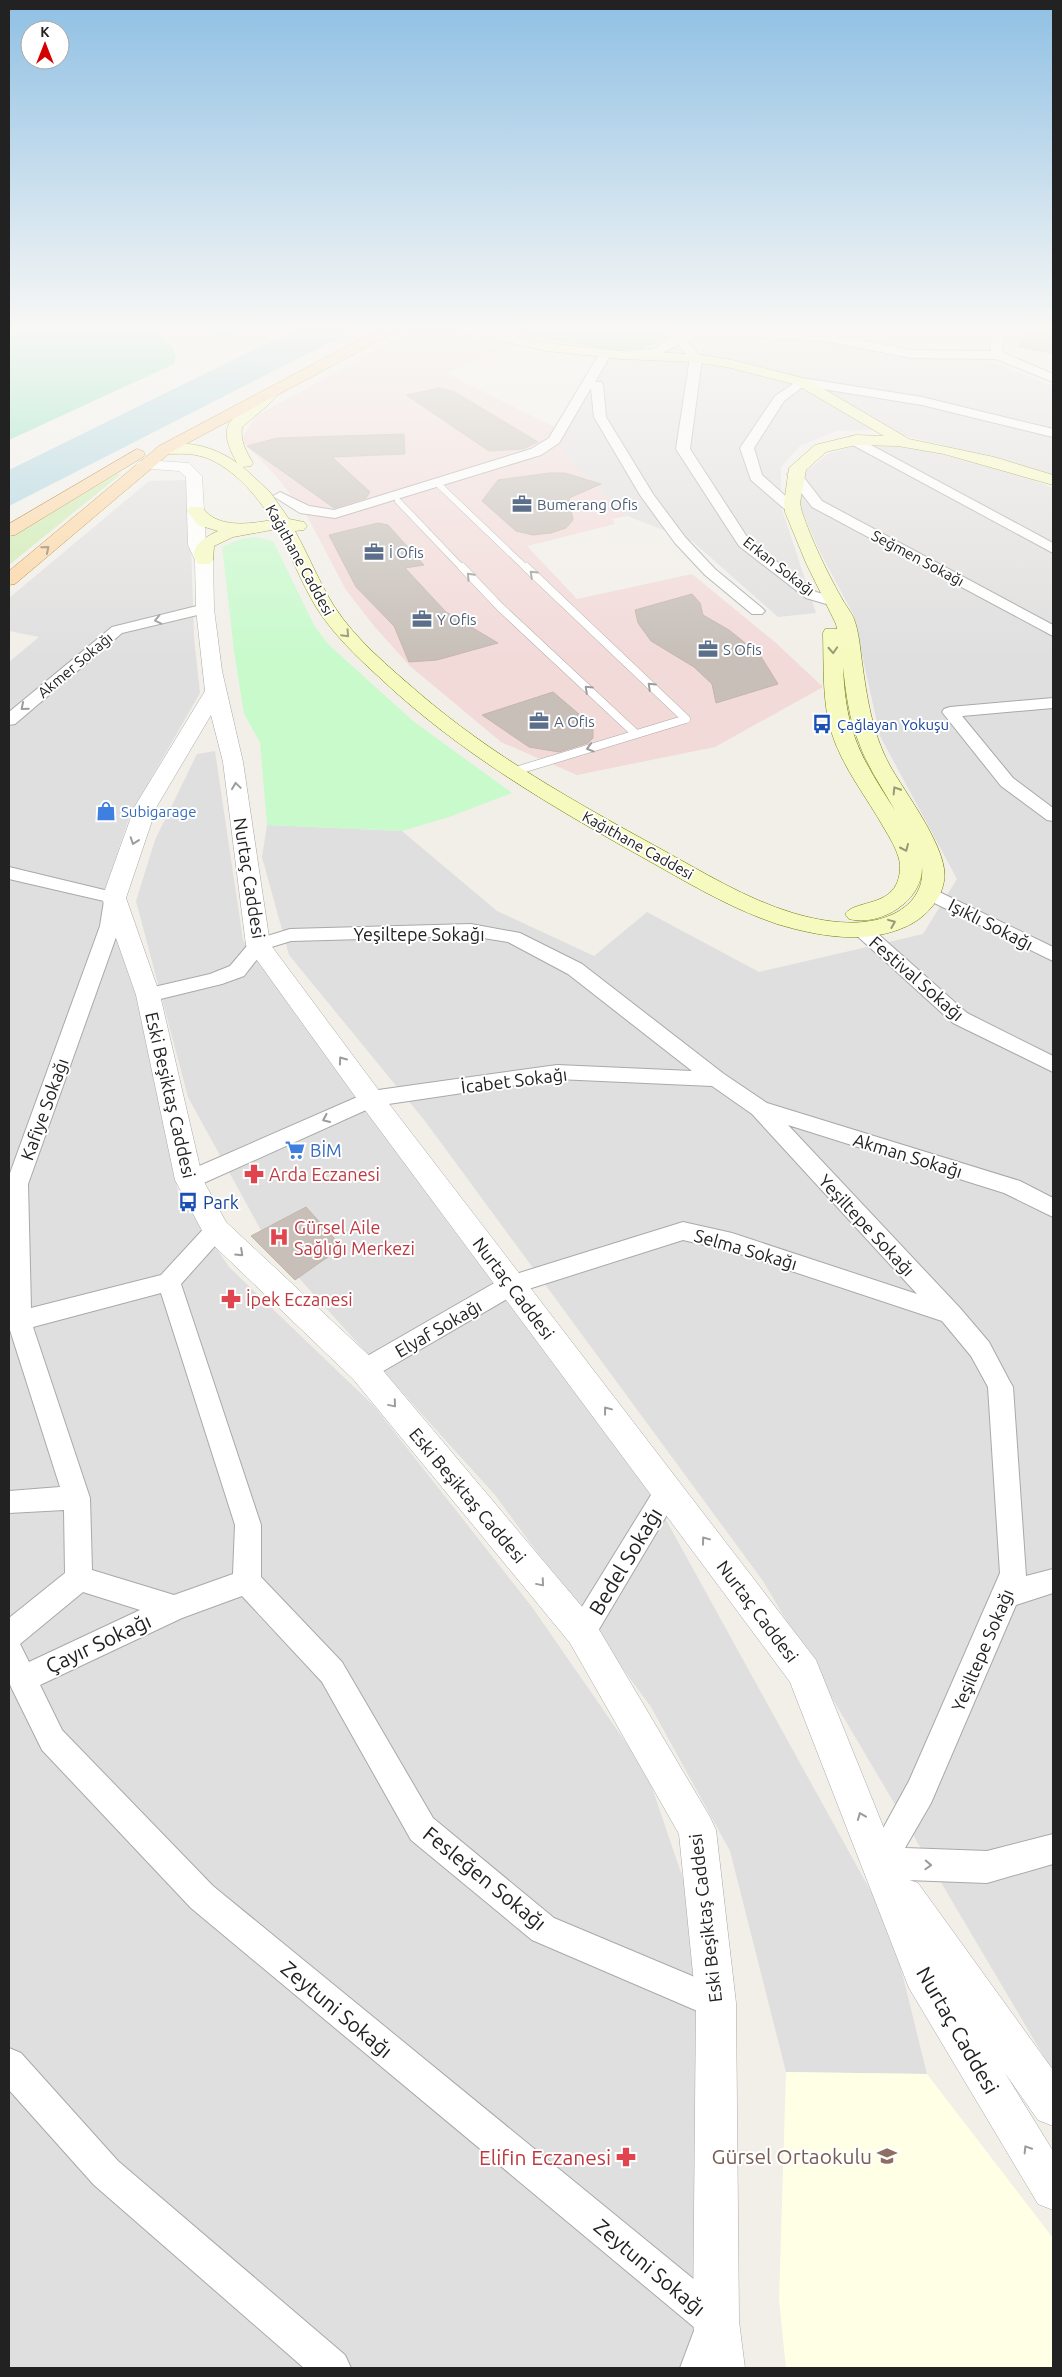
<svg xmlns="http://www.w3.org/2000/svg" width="1062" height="2377" font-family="Ubuntu,sans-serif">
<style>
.residential{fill:#e0dfdf}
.commercial{fill:#f2dad9}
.education{fill:#ffffe5}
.grass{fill:#cdebb0}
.cemetery{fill:#aacbaf}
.park{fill:#c8facc}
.pitch{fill:#88e0be}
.water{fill:#aad3df}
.building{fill:#c7bfb8;stroke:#c4b6ab}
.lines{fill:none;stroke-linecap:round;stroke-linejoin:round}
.service-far1-casing{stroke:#a9a9a9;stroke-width:7}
.service-casing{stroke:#a9a9a9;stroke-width:9}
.minor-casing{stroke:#a9a9a9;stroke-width:2}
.tertiary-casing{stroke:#a9a9a9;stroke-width:1}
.secondary-casing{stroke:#707d05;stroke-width:1}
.primary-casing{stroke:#a06b00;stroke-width:1}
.service-far1{stroke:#fff;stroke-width:6}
.service{stroke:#fff;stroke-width:8}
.minor{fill:#fff;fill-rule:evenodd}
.tertiary{fill:#fff;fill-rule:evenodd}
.secondary{fill:#f7fabf;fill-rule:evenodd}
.primary{fill:#fcd6a4;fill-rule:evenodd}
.oneway{stroke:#8f7c63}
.oneway2{stroke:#9c9c9c}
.oneway3{stroke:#979978}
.labels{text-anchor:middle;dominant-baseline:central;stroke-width:4;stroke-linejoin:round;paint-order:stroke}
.far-service-label{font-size:15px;fill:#4e5e75;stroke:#fff;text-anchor:start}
.far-street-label{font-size:15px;fill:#222;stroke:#fff}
.far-transit-label{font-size:15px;fill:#164399;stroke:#fff;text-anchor:start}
.far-shop-label{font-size:15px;fill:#366cbe;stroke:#fff;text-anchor:start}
.street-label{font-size:18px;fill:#222;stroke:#fff}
.shop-label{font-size:18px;fill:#366cbe;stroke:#fff;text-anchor:start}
.health-label{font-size:18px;fill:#be3a42;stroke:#fff;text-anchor:start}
.transit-label{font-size:18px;fill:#164399;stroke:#fff;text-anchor:start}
.near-street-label{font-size:21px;fill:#222;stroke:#fff}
.near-education-label{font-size:21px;fill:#785e54;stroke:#fff;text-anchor:end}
.near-health-label{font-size:21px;fill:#be3a42;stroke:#fff;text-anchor:end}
</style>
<rect width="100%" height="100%" fill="#f2efe9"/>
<path class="residential" d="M 709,336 L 825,340 L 928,360 L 986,360 L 1053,386 L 1053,476 L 962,450 L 902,435 L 805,379 L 701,356 Z
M 603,357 L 701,363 L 754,371 L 802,386 L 879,430 L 836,431 L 800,446 L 781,467 L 781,506 L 816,613 L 778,617 L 692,541 L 627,516 L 564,455 L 560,430 Z
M 857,445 L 892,445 L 924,449 L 1028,478 L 1053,488 L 1053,2072 L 763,1581 L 425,1121 L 289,955 L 262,857 L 267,825 L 402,831 L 497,911 L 594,956 L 647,912 L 759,972 L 923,934 L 957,879 L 880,736 L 853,614 L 818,548 L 797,499 L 805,472 L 828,454 Z
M 189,480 L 194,638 L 200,693 L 130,815 L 102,899 L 140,1003 L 178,1191 L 229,1267 L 374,1406 L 532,1607 L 647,1773 L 690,1899 L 700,2056 L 695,2279 L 703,2368 L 9,2368 L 9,662 L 39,637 L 9,631 L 9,598 L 149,481 Z
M 215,751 L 243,940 L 449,1224 L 644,1480 L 891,1928 L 927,2074 L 786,2072 L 730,1851 L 651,1707 L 495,1495 L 269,1245 L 188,1097 L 136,901 L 155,840 L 197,754 Z"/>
<path class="commercial" d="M 430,327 L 470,335 L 499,350 L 446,373 L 560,430 L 564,455 L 627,516 L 612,519 L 615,524 L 527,546 L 577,599 L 692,574 L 776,643 L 823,687 L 715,747 L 577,775 L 501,742 L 410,666 L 374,626 L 346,590 L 307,516 L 276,476 L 241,440 L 256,416 L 409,332 Z"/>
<path class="education" d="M 786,2072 L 927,2074 L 1053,2238 L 1053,2368 L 786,2368 L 779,2300 Z"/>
<path class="grass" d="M 117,474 L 121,474 L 9,565 L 9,538 Z"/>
<path class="cemetery" d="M 474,326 L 664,326 L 667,336 L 661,342 L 642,349 L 611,350 Z"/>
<path class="park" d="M 254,537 L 273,541 L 315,627 L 329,645 L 413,721 L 512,793 L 449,817 L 402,831 L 267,825 L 260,742 L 244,714 L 234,651 L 223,554 L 222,547 L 241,539 Z"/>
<path class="pitch" d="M 28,326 L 140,326 L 159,334 L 171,344 L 176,356 L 174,364 L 9,440 L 9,334 Z
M 182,326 L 253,326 L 226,338 Z"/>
<path class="water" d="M 302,326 L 362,326 L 9,506 L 9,470 Z"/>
<path class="building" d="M 1030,326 L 1053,326 L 1053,353 L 1018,347 Z
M 440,388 L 455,392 L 538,442 L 523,449 L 489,451 L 406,395 Z
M 404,434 L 405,454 L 332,457 L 370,492 L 366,498 L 334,508 L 247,446 L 277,438 Z
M 550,473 L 565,473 L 601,484 L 569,498 L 573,520 L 566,528 L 551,533 L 533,535 L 516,531 L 482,501 L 498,480 Z
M 378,523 L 388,525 L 424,565 L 405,568 L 446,612 L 498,643 L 437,660 L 409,662 L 394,626 L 356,587 L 329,535 Z
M 692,594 L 700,603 L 703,615 L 729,630 L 760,655 L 778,684 L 716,703 L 712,684 L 694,667 L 651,641 L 638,623 L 635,610 Z
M 553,692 L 593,726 L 593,738 L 588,743 L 559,752 L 529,747 L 482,715 Z
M 306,1207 L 342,1247 L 295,1280 L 251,1236 Z"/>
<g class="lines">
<defs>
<path id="service-far1" d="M 437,483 L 527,569
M 398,501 L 463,569"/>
<path id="service" d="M 462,567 L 500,607 L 636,734
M 526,567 L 686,719
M 512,772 L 686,719"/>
<path id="minor" d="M 999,326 L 1011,326 L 1002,345 L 1004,353 L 1053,374 L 1053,382 L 996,359 L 912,358 L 824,341 L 711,335 L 698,337 L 688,342 L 702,358 L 690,449 L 749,540 L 816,592 L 838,598 L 841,601 L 833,606 L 806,598 L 739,546 L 676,449 L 690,358 L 678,344 C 668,353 633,365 623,355 C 630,348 644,351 653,349 C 668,344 675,330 690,327 L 696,330 L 711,329 L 824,333 L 912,350 L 991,351 L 990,345 Z
M 605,350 L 611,354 L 595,382 L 601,382 L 603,385 L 606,417 L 653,494 L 685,537 L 715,569 L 762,608 L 765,611 L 762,614 L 752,614 L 705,575 L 675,543 L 640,495 L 594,417 L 591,388 L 559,443 L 541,455 L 335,518 L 300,513 L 273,496 L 280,492 L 309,506 L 334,510 L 531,449 L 549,438 L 599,354 Z
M 802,378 L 922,397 L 1053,429 L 1053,437 L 922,405 L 804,386 L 784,401 L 754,448 L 762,475 L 799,508 L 792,512 L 787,511 L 751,480 L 740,448 L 775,396 Z
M 854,436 L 1053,543 L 1053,553 L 849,443 L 847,440 L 849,437 Z
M 794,470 L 802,475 L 822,501 L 1053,625 L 1053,636 L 812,507 L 787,474 Z
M 205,604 L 213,609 L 210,612 L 122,633 L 15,724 L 9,725 L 9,712 L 112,627 Z
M 1053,698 L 1053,708 L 962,716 L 1013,778 L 1053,808 L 1053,821 L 1047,820 L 1001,786 L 942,712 L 944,709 L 950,707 Z
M 9,867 L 121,894 L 123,898 L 120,926 L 28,1184 L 31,1308 L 161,1275 L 208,1224 L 216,1221 L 224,1224 L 228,1230 L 224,1236 L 181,1284 L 261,1525 L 261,1577 L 342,1662 L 433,1818 L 554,1918 L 728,1991 L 732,2003 L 728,2015 L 716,2019 L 532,1940 L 411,1840 L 322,1682 L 242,1596 L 182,1618 L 40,1685 L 62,1730 L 213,1886 L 729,2308 L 734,2321 L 718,2368 L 680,2368 L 695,2328 L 191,1908 L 42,1750 L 12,1689 L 9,1682 L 9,1618 L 65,1573 L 64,1510 L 9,1513 L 9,1491 L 60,1487 L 9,1327 L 9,1176 L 100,926 L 104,901 L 9,879 ZM 161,1293 L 235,1525 L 233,1574 L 174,1595 L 92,1570 L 90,1498 L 33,1327 ZM 83,1592 L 140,1610 L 29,1662 L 20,1644 Z
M 929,887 L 1053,947 L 1053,961 L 922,897 L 920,893 L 922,889 Z
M 471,924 L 520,933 L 582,964 L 724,1074 L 767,1103 L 1020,1181 L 1053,1198 L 1053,1217 L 1004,1193 L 788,1125 L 960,1308 L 989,1342 L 1009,1380 L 1013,1387 L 1026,1576 L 1053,1569 L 1053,1593 L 1016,1605 L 931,1803 L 905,1848 L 987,1851 L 1053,1834 L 1053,1864 L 987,1883 L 880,1879 L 869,1874 L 864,1863 L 909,1781 L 1000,1573 L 988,1387 L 971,1356 L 942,1321 L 731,1251 L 683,1240 L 519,1292 L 373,1377 L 364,1380 L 355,1377 L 352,1370 L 355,1363 L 503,1278 L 683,1222 L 732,1233 L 917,1294 L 752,1114 L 712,1086 L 557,1079 L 375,1106 L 197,1186 L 189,1188 L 181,1186 L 178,1180 L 181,1174 L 371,1091 L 557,1065 L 692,1071 L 568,974 L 508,942 L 471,936 L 291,941 L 265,949 L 244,976 L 222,984 L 148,1002 L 141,1000 L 138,995 L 141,990 L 210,974 L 230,966 L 251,941 L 290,929 Z
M 862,924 L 869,926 L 967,1013 L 1053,1056 L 1053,1072 L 953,1023 L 855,934 L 852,930 L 855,926 Z
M 668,1479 L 677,1482 L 681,1490 L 677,1498 L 592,1641 L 582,1645 L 572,1641 L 568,1632 L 572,1623 L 659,1482 Z
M 9,2048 L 21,2053 L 118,2161 L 345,2355 L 351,2368 L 304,2368 L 94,2185 L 9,2090 Z"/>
<path id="tertiary" d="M 144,460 L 189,463 L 202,476 L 206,545 L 213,560 L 214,609 L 222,671 L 243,762 L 270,944 L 380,1092 L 816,1660 L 904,1878 L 918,1883 L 1053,2070 L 1053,2126 L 1038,2120 L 1005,2073 L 1053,2151 L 1053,2210 L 1038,2204 L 909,1988 L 790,1682 L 362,1106 L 246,945 L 223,762 L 211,715 L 157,806 L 126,898 L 160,995 L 203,1180 L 226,1222 L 375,1361 L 594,1621 L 710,1817 L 716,1830 L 736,2003 L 739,2321 L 745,2368 L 699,2368 L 693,2321 L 696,2003 L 679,1834 L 570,1643 L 353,1379 L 206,1238 L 175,1180 L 136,995 L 102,898 L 135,806 L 205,691 L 196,609 L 195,560 L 188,545 L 186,477 L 179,471 L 138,468 L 136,465 L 138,462 Z"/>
<path id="secondary" d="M 443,326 L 468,326 L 547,343 L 621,351 L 696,354 L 732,360 L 807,379 L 909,439 L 994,457 L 1053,475 L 1053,485 L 944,454 L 898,446 L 856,445 L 826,452 L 806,470 L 800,503 L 802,512 C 812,541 826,570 841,597 C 845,605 851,611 854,619 C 859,632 860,648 862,662 C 867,698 872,732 889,764 C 904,792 950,850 944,881 C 941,901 924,919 905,927 C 865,945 817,936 777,924 C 729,908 685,881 642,857 C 549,805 457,751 379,677 C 356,656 333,634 316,607 C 301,582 291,555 277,529 L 233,537 L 214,546 L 213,560 L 210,564 L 198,564 C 186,548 205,537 218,531 L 198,525 L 187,511 L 190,507 L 202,507 C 217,529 249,524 272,520 C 257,495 229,463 200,456 C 189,453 177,454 165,454 L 159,452 L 157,449 L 159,446 C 185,439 216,447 237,463 C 211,416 239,420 266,390 L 276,390 L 279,393 L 268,405 L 242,427 C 240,441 246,451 253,463 L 251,466 L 243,467 L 270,492 L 289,519 L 304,522 L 307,526 L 304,530 L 295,531 C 309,556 319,582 334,606 C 355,639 389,667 419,693 C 491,755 575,802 659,848 C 703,872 746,899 793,913 C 826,923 869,929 899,911 C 915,901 924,886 922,867 C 923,901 880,927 849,919 L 845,914 C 854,901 885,906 896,885 C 900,877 901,867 899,859 C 896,848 890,838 884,828 C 866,796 842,767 831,731 C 822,700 824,666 823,633 L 825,629 L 837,629 L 836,624 L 806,563 L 785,512 L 784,503 L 789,468 L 815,445 L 856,435 L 884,436 L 797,385 L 731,368 L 696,362 L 621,359 L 547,351 L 450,330 ZM 843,667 C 846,693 849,719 859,743 C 868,768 883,789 896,812 C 861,757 846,735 843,667 Z"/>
<path id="primary" d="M 392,326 L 411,326 L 409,329 L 382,339 L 171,452 L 15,584 L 9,585 L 9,571 L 159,446 L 372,333 Z
M 137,449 L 143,451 L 145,454 L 143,457 L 15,535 L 9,536 L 9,524 Z"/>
</defs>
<use href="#service-far1" class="service-far1-casing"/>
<use href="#service" class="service-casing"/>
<use href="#minor" class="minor-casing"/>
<use href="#tertiary" class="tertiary-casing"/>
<use href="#secondary" class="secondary-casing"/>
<use href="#primary" class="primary-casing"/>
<use href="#service-far1" class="service-far1"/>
<use href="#service" class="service"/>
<use href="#minor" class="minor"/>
<use href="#tertiary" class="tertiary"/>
<use href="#secondary" class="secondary"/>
<use href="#primary" class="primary"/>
</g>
<defs><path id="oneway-chevron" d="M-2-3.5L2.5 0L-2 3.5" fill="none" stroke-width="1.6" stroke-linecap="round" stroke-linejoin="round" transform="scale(1.25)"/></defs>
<use class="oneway" href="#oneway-chevron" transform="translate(46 549) rotate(-40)"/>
<g class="oneway2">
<use href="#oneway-chevron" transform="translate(533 574) rotate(-136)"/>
<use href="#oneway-chevron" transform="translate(470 576) rotate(-134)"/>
<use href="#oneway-chevron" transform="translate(158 620) rotate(167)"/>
<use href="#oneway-chevron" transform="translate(651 686) rotate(-136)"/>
<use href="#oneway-chevron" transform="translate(588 689) rotate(-137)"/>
<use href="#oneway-chevron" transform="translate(24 707) rotate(140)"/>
<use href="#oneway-chevron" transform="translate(590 748) rotate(164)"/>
<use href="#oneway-chevron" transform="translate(236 786) rotate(-98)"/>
<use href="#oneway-chevron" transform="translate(134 841) rotate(109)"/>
<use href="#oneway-chevron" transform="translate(342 1060) rotate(-126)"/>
<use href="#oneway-chevron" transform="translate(326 1119) rotate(156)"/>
<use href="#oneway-chevron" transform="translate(240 1253) rotate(43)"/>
<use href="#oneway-chevron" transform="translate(393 1404) rotate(50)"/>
<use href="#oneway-chevron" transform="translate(607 1410) rotate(-127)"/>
<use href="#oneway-chevron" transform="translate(705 1540) rotate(-127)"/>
<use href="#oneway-chevron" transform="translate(541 1583) rotate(50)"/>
<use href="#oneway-chevron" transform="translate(861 1816) rotate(-112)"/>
<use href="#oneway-chevron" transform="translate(928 1865) rotate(2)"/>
<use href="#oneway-chevron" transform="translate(1027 2149) rotate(-122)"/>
</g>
<g class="oneway3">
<use href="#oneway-chevron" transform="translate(346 634) rotate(47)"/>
<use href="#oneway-chevron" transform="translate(833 650) rotate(87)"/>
<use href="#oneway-chevron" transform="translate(896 790) rotate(-122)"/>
<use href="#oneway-chevron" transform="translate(905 848) rotate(66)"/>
<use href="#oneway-chevron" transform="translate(892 923) rotate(-22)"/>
</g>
<linearGradient id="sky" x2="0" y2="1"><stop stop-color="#8fc0e4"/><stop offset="0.5" stop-color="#f9f8f5"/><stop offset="1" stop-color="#f9f8f5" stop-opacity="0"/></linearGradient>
<rect width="1062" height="658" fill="url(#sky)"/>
<defs>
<symbol id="office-bare" viewBox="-9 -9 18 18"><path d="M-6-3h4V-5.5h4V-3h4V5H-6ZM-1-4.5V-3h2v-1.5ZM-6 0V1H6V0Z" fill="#5c6f8a" stroke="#fff" stroke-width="2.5" paint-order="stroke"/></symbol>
<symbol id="bus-bare" viewBox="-9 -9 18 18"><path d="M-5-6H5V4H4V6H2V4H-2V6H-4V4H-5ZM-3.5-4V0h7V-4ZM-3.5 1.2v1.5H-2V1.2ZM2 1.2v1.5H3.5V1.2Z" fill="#1a4fb4" stroke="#fff" stroke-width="2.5" paint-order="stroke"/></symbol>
<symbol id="shop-bare" viewBox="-9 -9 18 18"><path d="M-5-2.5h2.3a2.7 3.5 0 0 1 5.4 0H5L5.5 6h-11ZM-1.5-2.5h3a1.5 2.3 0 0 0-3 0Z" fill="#3f7fe0" stroke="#fff" stroke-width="2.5" paint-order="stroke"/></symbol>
<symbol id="supermarket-bare" viewBox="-9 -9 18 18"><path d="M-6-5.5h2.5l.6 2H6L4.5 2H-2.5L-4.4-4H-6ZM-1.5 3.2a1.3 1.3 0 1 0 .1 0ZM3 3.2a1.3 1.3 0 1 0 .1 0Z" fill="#3f7fe0" stroke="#fff" stroke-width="2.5" paint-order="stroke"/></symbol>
<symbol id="pharmacy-bare" viewBox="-9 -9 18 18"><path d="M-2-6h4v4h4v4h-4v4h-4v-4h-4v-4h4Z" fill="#e0444e" stroke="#fff" stroke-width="2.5" paint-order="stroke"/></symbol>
<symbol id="hospital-bare" viewBox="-9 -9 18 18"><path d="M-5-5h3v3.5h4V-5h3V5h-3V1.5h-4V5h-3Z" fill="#e0444e" stroke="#fff" stroke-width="2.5" paint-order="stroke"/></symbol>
<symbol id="school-bare" viewBox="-9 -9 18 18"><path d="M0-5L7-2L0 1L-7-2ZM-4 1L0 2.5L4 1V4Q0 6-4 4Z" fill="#8d6e63" stroke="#fff" stroke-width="2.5" paint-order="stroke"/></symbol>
</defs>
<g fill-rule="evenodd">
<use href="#office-bare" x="508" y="490" width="28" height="28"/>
<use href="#office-bare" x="360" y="538" width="28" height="28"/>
<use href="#office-bare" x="408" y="605" width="28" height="28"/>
<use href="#office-bare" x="694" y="635" width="28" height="28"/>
<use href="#office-bare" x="525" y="707" width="28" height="28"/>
<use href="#bus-bare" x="808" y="710" width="28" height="28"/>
<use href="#shop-bare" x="92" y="797" width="28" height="28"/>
<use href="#supermarket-bare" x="281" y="1136" width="28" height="28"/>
<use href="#pharmacy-bare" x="240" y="1160" width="28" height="28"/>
<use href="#bus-bare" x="174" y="1188" width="28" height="28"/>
<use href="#hospital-bare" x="265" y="1223" width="28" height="28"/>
<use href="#pharmacy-bare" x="217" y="1285" width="28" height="28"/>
<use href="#school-bare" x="873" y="2142" width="28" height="28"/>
<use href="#pharmacy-bare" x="612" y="2143" width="28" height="28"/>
</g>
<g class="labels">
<g class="far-service-label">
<text x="537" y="504">Bumerang Ofis</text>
<text x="389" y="552">İ Ofis</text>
<text x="437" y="619">Y Ofis</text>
<text x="723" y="649">S Ofis</text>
<text x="554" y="721">A Ofis</text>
</g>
<g class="far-street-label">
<text transform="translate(918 558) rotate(28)">Seğmen Sokağı</text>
<text transform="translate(300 560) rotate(61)">Kağıthane Caddesi</text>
<text transform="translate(779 566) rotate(38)">Erkan Sokağı</text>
<text transform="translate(75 665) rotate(-40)">Akmer Sokağı</text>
<text transform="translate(638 845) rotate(29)">Kağıthane Caddesi</text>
</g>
<g class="far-transit-label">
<text x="837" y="724">Çağlayan Yokuşu</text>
</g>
<g class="far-shop-label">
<text x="121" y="811">Subigarage</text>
</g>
<g class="street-label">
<text transform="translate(250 878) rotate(81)">Nurtaç Caddesi</text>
<text transform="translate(991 924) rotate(27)">Işıklı Sokağı</text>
<text x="419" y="934">Yeşiltepe Sokağı</text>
<text transform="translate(917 978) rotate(41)">Festival Sokağı</text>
<text transform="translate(514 1080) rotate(-7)">İcabet Sokağı</text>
<text transform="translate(171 1095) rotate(77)">Eski Beşiktaş Caddesi</text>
<text transform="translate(44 1109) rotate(-70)">Kafiye Sokağı</text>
<text transform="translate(908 1155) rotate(17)">Akman Sokağı</text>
<text transform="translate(867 1225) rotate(47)">Yeşiltepe Sokağı</text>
<text transform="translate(746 1249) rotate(16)">Selma Sokağı</text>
<text transform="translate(514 1288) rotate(53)">Nurtaç Caddesi</text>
<text transform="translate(438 1328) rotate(-30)">Elyaf Sokağı</text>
<text transform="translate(468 1495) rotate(50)">Eski Beşiktaş Caddesi</text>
<text transform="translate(758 1611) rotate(53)">Nurtaç Caddesi</text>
<text transform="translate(982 1650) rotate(-67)">Yeşiltepe Sokağı</text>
<text transform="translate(705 1918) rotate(-97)">Eski Beşiktaş Caddesi</text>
</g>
<g class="shop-label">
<text x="310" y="1150">BİM</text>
</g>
<g class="health-label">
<text x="269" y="1174">Arda Eczanesi</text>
<text x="294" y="1227">Gürsel Aile<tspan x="294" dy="21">Sağlığı Merkezi</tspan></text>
<text x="246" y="1299">İpek Eczanesi</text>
</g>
<g class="transit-label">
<text x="203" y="1202">Park</text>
</g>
<g class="near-street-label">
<text transform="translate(625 1561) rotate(-59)">Bedel Sokağı</text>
<text transform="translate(98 1643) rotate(-25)">Çayır Sokağı</text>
<text transform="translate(485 1878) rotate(39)">Fesleğen Sokağı</text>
<text transform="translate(337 2009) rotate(40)">Zeytuni Sokağı</text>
<text transform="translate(958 2030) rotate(60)">Nurtaç Caddesi</text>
<text transform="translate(650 2267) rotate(40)">Zeytuni Sokağı</text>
</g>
<g class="near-education-label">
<text x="872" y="2156">Gürsel Ortaokulu</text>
</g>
<g class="near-health-label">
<text x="611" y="2157">Elifin Eczanesi</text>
</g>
</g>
<rect width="1062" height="2377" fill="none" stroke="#222222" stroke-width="20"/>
<g transform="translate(45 45)"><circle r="24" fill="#ffffff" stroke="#a7a7a7"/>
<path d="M0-4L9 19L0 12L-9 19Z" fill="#d40000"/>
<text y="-8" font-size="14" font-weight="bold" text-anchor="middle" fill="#222222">K</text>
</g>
</svg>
